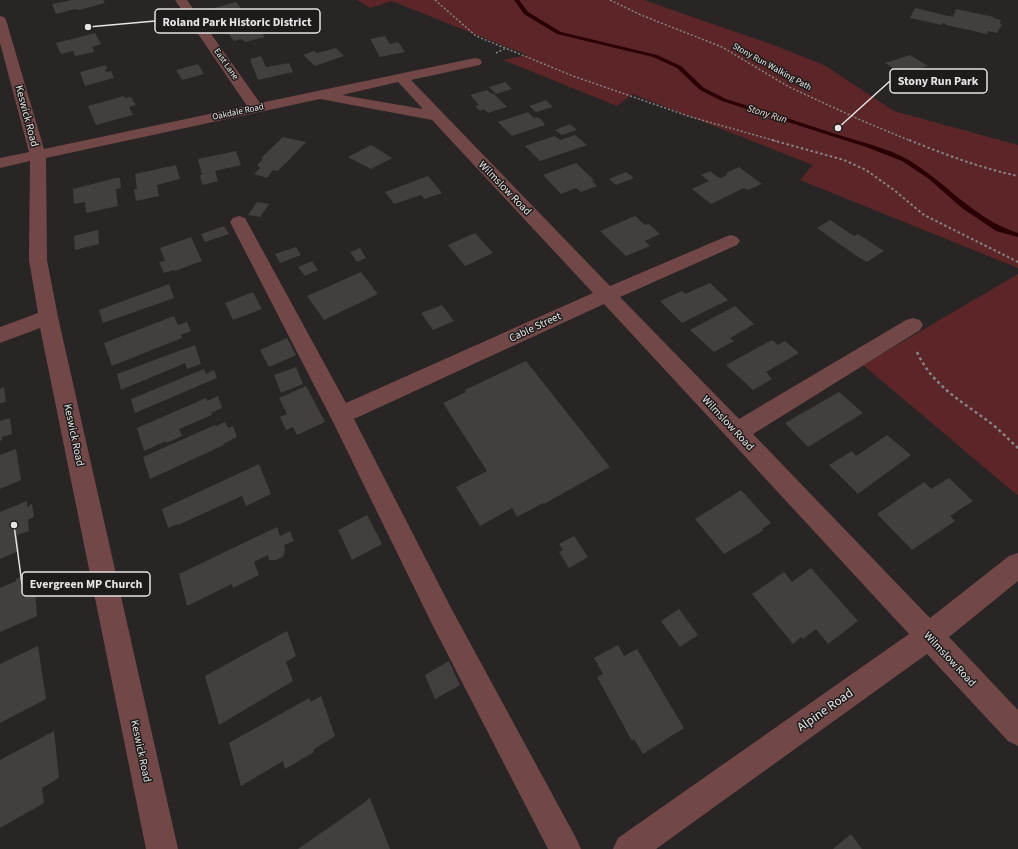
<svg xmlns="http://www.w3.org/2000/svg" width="1018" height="849" font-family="'Source Sans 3',sans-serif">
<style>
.green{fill:#5c2628}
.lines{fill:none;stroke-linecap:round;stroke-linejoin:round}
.stream{fill:#2b0004;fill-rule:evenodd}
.building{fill:#433f3f}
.path-far2{stroke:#878484;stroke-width:1.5;stroke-dasharray:2 2;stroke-linecap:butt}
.path-far1{stroke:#878484;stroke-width:2;stroke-dasharray:2.5 2.5;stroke-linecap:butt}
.path{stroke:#878484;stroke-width:2.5;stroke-dasharray:3 3;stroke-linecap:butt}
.minor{fill:#714748;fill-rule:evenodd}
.labels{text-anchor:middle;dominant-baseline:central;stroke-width:3;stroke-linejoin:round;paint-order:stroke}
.far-street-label{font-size:9px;fill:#e6e4e4;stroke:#1e1b1b}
.far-water-label{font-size:10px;font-style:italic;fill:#ecd0cf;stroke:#1e1b1b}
.street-label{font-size:11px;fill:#e6e4e4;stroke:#1e1b1b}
.near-street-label{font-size:13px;fill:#e6e4e4;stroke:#1e1b1b}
.leader{fill:none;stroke:#e6e4e4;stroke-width:1.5}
.callout-dot{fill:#e6e4e4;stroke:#1e1b1b;stroke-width:1.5}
.callout{fill:#1e1b1b;stroke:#e6e4e4;stroke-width:1.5}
.callout-label{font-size:12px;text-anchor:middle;font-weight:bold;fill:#e6e4e4}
</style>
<rect width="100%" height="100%" fill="#282524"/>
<path class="green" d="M 357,0 L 644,0 L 776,46 L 826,66 L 894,111 L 1018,145 L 1018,268 L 800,180 L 813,165 L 633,94 L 617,106 L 503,60 L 527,55 L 392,1 L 370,8 Z
M 1018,274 L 1018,494 L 1017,495 L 863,365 Z"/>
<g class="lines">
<path class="stream" d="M 514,0 L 519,0 L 528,12 L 561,32 L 657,55 L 681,66 L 704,88 L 726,99 C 765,111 803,123 842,136 C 862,142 889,149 907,159 C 946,182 974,219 1018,233 L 1018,237 L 996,231 L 962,208 L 929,179 L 902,161 L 866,147 L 722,101 L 700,90 L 677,68 L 653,57 L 557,34 L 524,14 Z"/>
</g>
<path class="building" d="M 72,0 L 103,0 L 105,3 L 79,10 L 75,9 L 56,14 L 52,4 Z
M 236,2 L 243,11 L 217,17 L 211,9 Z
M 915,8 L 953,17 L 956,9 L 994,17 L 993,18 L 1001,20 L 1000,24 L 1002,25 L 997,33 L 988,31 L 987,34 L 946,25 L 943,22 L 942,25 L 910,18 Z
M 253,24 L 265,37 L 245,42 L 242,39 L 234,41 L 227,32 Z
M 95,33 L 101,44 L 92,47 L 94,52 L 75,56 L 73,51 L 61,54 L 56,43 Z
M 385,36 L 390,44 L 398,42 L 405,52 L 380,57 L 370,39 Z
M 336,48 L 344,56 L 315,66 L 303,55 L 314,51 L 317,53 Z
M 910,55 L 928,66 L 902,74 L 885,63 Z
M 261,56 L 266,67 L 289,63 L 293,72 L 258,80 L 250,59 Z
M 198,64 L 204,74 L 182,80 L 176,70 Z
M 106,65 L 107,69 L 105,70 L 106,72 L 111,71 L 114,78 L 85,86 L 80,72 Z
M 505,82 L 512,89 L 496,94 L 489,87 Z
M 487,90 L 492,94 L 494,94 L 507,107 L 488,113 L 484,109 L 480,111 L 475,106 L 479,105 L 470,95 Z
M 124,96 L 125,98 L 131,97 L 136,105 L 129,107 L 133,115 L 96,125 L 88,106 Z
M 546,100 L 553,107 L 536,112 L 529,106 Z
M 528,112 L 534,118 L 537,117 L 541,119 L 545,125 L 512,136 L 498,122 Z
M 570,124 L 577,130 L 562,135 L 555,130 Z
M 575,135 L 587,145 L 540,161 L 525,146 L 555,136 L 560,140 Z
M 283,137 L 306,142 L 287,162 L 277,171 L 273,170 L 267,178 L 254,174 L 260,168 L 257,165 L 263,159 L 261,158 Z
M 371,145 L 392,158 L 371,169 L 348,157 Z
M 236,151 L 241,165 L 215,171 L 218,181 L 202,185 L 200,175 L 202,175 L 198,159 Z
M 576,163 L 594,180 L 592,181 L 597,186 L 581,192 L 576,188 L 561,194 L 543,175 Z
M 176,165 L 180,179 L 157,185 L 159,196 L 136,201 L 134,189 L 137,189 L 135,174 Z
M 739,167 L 762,184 L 748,190 L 744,188 L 711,204 L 692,189 L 709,181 L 701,175 L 710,171 L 718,177 L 721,178 L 728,174 L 726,173 Z
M 626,172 L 634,178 L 616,185 L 609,179 Z
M 428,176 L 442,193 L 424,199 L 421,195 L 394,204 L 385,192 Z
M 116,178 L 120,178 L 121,188 L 116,189 L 118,206 L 86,213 L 85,202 L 74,204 L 73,189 Z
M 257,202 L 269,204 L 260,217 L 248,215 Z
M 635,216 L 645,225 L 649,224 L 660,234 L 645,241 L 650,246 L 626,256 L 600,231 Z
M 830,220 L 854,236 L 858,234 L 884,251 L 867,262 L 858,257 L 817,228 Z
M 224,226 L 229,234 L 205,242 L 201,234 Z
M 98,230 L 99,244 L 75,250 L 74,236 Z
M 475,233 L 493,253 L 465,266 L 448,245 Z
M 191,237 L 202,261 L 175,271 L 174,270 L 164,273 L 159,262 L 165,261 L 160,248 Z
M 296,247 L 301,255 L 280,263 L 275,254 Z
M 360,248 L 366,258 L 357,262 L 350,252 Z
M 312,261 L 318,270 L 305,276 L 298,267 Z
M 361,272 L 378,294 L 324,320 L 307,296 Z
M 710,283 L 728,300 L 682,323 L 660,301 L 682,291 L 685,294 Z
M 169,284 L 174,298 L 103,323 L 99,310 Z
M 253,292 L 262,309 L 233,320 L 225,303 Z
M 442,305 L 454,321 L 433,330 L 421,313 Z
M 735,306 L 754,324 L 730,338 L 734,341 L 714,352 L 690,330 Z
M 174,316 L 178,325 L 187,322 L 191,331 L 181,335 L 182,338 L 112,366 L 104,343 Z
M 287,338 L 296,355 L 269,367 L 260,350 Z
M 772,340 L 778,345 L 785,341 L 799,353 L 766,372 L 772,379 L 753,390 L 726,365 Z
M 195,345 L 201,364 L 187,369 L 185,363 L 121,390 L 117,374 Z
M 526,361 L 610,467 L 544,504 L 543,503 L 517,517 L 512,508 L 480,526 L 456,487 L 487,471 L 443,403 L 466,392 L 465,390 Z
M 296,367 L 303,384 L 281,393 L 274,375 Z
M 204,369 L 206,374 L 214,370 L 217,378 L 135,413 L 131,399 Z
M 306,386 L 325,422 L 297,435 L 293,427 L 286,430 L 280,417 L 287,414 L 279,398 Z
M 4,387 L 6,402 L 0,403 L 0,389 Z
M 839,392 L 863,413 L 808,447 L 785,423 Z
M 218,396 L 222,408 L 211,413 L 212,415 L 179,429 L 182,436 L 166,443 L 166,441 L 144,451 L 137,428 L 206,398 L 207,401 Z
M 10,418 L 12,434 L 2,437 L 2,440 L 0,441 L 0,421 Z
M 225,422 L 228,428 L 233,426 L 237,437 L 223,444 L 224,445 L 150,479 L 143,457 L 215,425 L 216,426 Z
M 887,435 L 911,455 L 858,494 L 829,465 L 852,451 L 856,456 Z
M 16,449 L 21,480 L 0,489 L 0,455 Z
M 259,464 L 271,494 L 246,506 L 242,496 L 178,525 L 177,524 L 168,528 L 162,509 Z
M 949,478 L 973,501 L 950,516 L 955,521 L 912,550 L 877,514 L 924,482 L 931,489 Z
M 741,490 L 771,523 L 762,529 L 764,530 L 724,554 L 695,519 Z
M 27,501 L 27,507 L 32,504 L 34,517 L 28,520 L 29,531 L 17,535 L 19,551 L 0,559 L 0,512 Z
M 367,515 L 382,544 L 352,560 L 338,530 Z
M 277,527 L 280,536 L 290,531 L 294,541 L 284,545 L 285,550 L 283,557 L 276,560 L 269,560 L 268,555 L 254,562 L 259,575 L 233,588 L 232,584 L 187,606 L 179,574 Z
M 574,536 L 588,557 L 569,568 L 559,552 L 563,550 L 559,544 Z
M 811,568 L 858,621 L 828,644 L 816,629 L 803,639 L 801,637 L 793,644 L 752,594 L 784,572 L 792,582 Z
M 34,571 L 37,616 L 0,632 L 0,588 L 16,581 L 16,579 Z
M 679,609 L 698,635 L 680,647 L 661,621 Z
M 287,631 L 296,656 L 286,662 L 293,681 L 219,725 L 205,676 Z
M 618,645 L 624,656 L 637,649 L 684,728 L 643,754 L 634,739 L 632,741 L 597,677 L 603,674 L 594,658 Z
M 38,646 L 46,699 L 0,723 L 0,664 Z
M 449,661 L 460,685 L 435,699 L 425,675 Z
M 321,696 L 335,736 L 313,750 L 314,752 L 285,769 L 283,761 L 241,786 L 229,743 L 309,698 L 311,702 Z
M 54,731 L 59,778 L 42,788 L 44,803 L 0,828 L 0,760 Z
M 370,798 L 390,849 L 298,849 L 357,808 Z
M 851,834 L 862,849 L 833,849 Z"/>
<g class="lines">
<path class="path-far2" d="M 435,0 L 476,36 L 573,76 L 691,117 L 776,141
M 610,0 L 641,15 L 722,47 L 789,87 L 865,122 L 911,141
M 496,53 L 506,48"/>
<path class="path-far1" d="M 772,140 L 844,160 L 866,170 L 894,190 L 924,215 L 1018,262
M 909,140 C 944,154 980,168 1018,176"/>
<path class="path" d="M 917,352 C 932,385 961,401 988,421 C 999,429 1008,439 1018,448"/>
<path class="minor" d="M 175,0 L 187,0 L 260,103 L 475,58 L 480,59 L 482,62 L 480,65 L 411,80 L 610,286 L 725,237 L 731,235 L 737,237 L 740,241 L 737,245 L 620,297 L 739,419 L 906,320 L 913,318 L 920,320 L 923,325 L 920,330 L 753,434 L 930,618 L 1009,556 L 1018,553 L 1018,581 L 949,637 L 1018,710 L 1018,746 L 1008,741 L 927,654 L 656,849 L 613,849 L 618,838 L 909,634 L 604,304 L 354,419 L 450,606 L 576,838 L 581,849 L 548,849 L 432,624 L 332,420 L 230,222 L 233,218 L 239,216 L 245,218 L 346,403 L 593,293 L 432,120 L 320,99 L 46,158 L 47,260 L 58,317 L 178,849 L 146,849 L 40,328 L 0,343 L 0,327 L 38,313 L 29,260 L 30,161 L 0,168 L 0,158 L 29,152 L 0,43 L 0,16 L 4,17 L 6,20 L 44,149 L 247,106 ZM 398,82 L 423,109 L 342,95 Z"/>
</g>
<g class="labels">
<g class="far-street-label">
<text transform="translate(226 64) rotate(55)">East Lane</text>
<text transform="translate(772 67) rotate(29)">Stony Run Walking Path</text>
<text transform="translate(238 112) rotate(-12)">Oakdale Road</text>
</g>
<g class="far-water-label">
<text transform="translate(767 114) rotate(17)">Stony Run</text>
</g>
<g class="street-label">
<text transform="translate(27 116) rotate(75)">Keswick Road</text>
<text transform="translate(505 188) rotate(46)">Wilmslow Road</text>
<text transform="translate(535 327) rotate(-25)">Cable Street</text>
<text transform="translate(728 423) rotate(47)">Wilmslow Road</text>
<text transform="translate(74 435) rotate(78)">Keswick Road</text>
<text transform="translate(950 659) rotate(47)">Wilmslow Road</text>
<text transform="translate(141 751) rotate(78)">Keswick Road</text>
</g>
<g class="near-street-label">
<text transform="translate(825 710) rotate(-35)">Alpine Road</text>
</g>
</g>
<path class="leader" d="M88 27L155 21M838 128L890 81M14 525L22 584"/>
<g class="callout-dot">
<circle cx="88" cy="27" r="4"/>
<circle cx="838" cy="128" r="4"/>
<circle cx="14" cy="525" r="4"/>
</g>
<g class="callout">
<rect x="155" y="9" width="165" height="24" rx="4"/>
<rect x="890" y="69" width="97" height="24" rx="4"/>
<rect x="22" y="572" width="128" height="24" rx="4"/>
</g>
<g class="callout-label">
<text x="237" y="26">Roland Park Historic District</text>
<text x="938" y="85">Stony Run Park</text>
<text x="86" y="588">Evergreen MP Church</text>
</g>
</svg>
